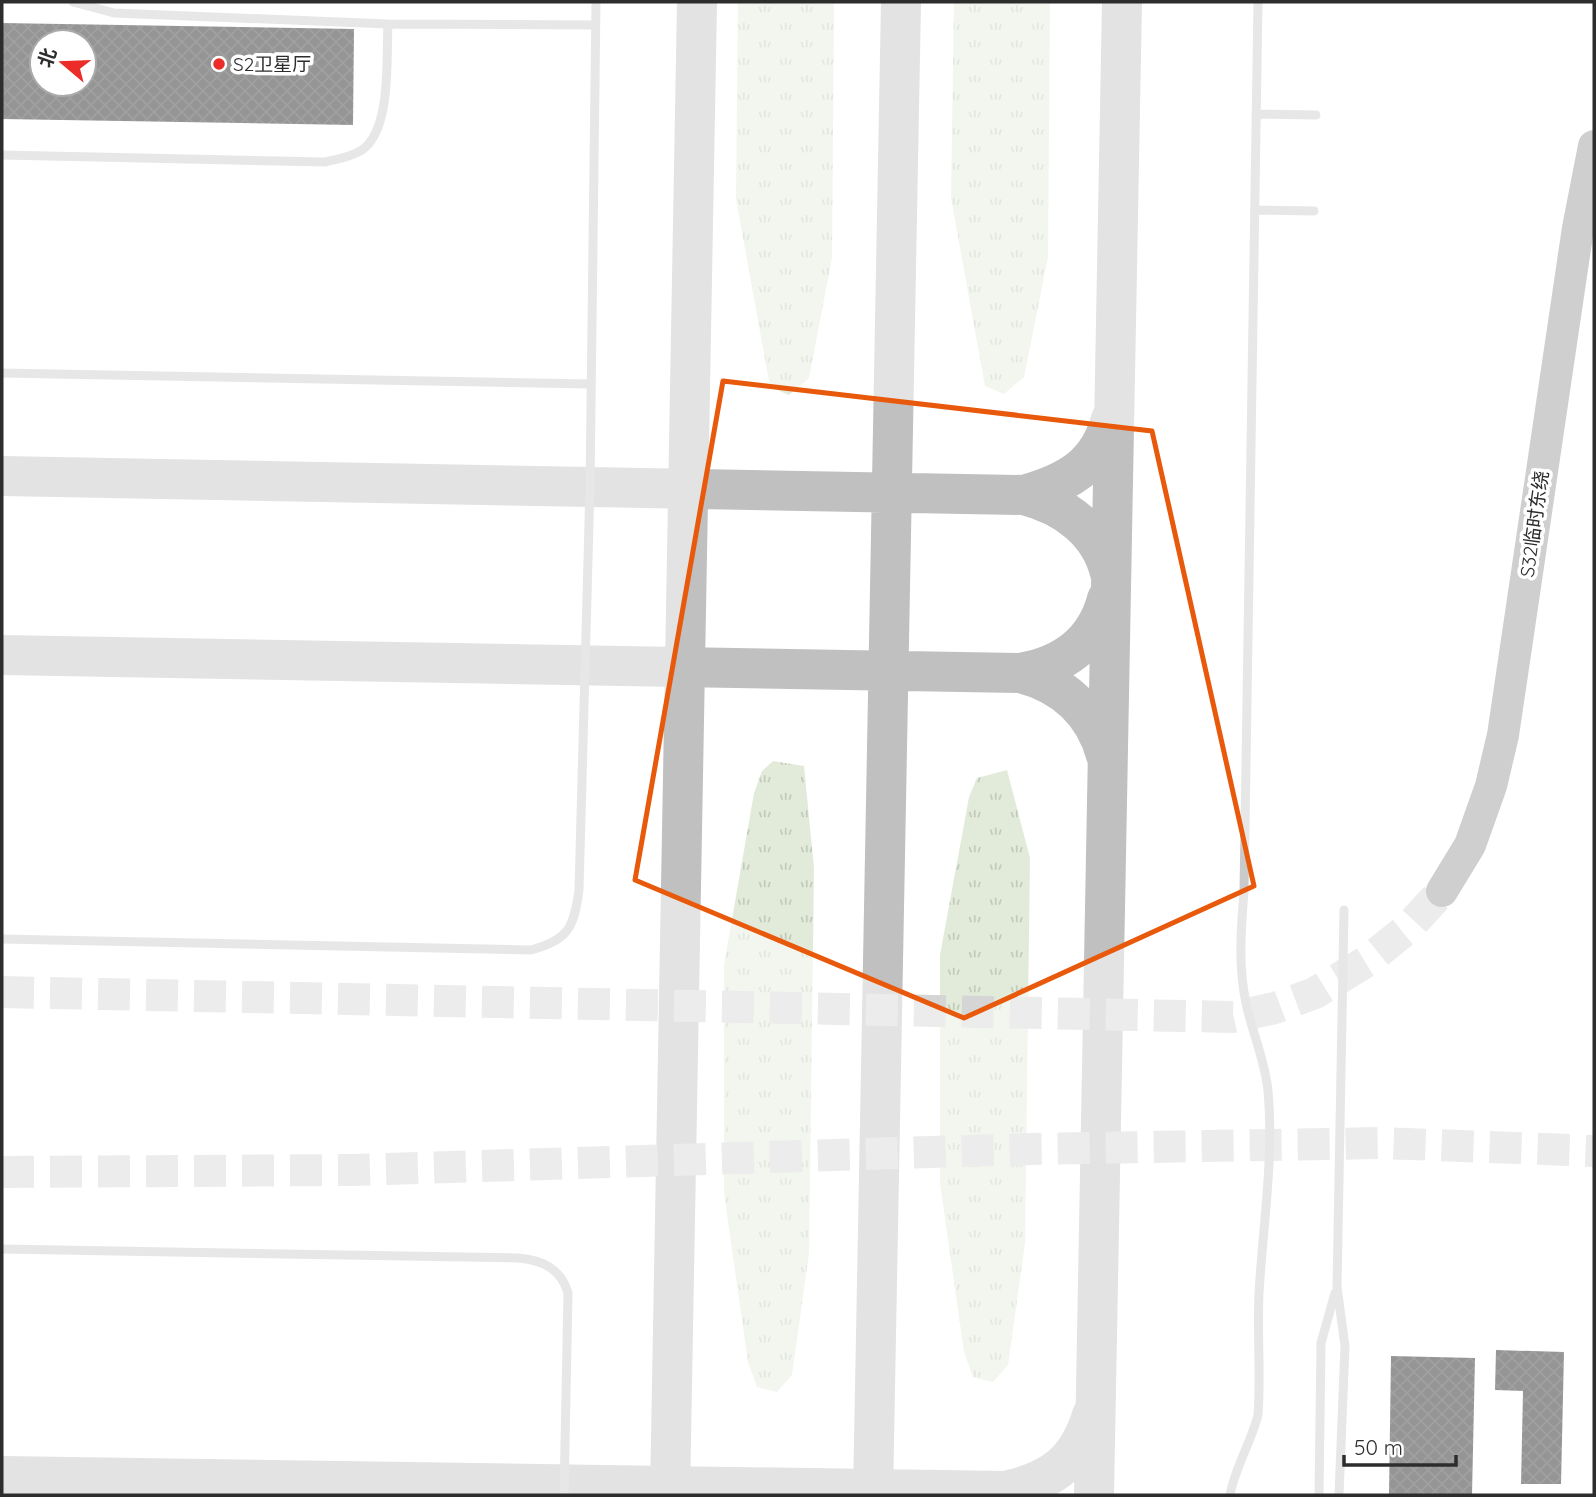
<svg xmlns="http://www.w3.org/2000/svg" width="1596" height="1497" font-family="Quicksand,'Noto Sans SC',sans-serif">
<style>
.grass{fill:url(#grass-tufts)}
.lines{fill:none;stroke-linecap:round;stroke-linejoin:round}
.taxiway{stroke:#c0c0c0;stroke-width:40}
.building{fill:url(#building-cross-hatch);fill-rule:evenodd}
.highway-tunnel{stroke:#d5d5d5;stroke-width:32;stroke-dasharray:32 16;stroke-linecap:butt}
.lane{stroke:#cacaca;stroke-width:9}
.highway{stroke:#949494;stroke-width:32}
.marked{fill:none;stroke:#e8590c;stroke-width:5;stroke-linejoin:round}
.poi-dot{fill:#ec2c28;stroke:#fff;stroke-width:2.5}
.labels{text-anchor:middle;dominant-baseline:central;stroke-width:7;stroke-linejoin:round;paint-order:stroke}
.poi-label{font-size:19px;fill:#2d2d2d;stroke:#fff;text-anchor:start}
.street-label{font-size:19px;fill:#2d2d2d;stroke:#fff}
</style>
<defs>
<pattern id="grass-tufts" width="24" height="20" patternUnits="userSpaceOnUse" patternTransform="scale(1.75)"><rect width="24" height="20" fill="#e2ebda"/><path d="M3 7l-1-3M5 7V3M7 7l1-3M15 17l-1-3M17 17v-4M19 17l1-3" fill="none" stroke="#c2cabb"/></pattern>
<pattern id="building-cross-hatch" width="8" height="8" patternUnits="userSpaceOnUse" patternTransform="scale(1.75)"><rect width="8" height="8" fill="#141414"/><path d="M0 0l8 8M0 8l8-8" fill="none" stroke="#2e2e2e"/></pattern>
</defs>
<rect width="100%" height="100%" fill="#fff"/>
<path class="grass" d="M 738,2 L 834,2 L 832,258 L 809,378 L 789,395 L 770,387 L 736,199 Z
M 954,2 L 1050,2 L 1048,257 L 1024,377 L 1004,394 L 985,386 L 951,198 Z
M 773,761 L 804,766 L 814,868 L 809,1253 L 792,1375 L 777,1392 L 757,1387 L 748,1362 L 724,1193 L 724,965 L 754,793 L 762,771 Z
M 1007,770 L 1030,858 L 1025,1243 L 1008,1365 L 993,1382 L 973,1377 L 964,1352 L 940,1183 L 940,955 L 969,797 L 977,778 Z"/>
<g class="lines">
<path class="taxiway" d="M 2,476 L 1024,495 C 1064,505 1100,531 1110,573
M 1024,495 C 1067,483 1099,466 1111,419
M 2,655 L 1020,673 C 1063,666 1096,642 1107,599
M 1020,673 C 1063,684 1094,712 1106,755
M 2,1476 L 1005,1491 C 1052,1481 1078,1462 1092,1415
M 670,1495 L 697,2
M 873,1495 L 901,2
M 1094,1495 L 1122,2"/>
</g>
<path class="building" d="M 2,23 L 354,29 L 353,125 L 2,119 ZM 42,42 L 84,42 L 84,84 L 42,84 Z
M 1496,1350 L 1564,1352 L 1561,1484 L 1521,1484 L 1523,1391 L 1495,1390 Z
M 1391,1356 L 1475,1358 L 1472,1495 L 1389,1495 Z"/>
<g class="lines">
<path class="highway-tunnel" d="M 2,992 L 1233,1017 L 1275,1008 L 1315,993 L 1367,961 L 1408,928 L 1442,891
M 2,1172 L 353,1170 L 1030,1149 L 1383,1143 L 1594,1151"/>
<path class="lane" d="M 73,2 L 114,13 L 388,24 L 595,25
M 1256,114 L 1316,115
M 2,155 L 325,162 C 338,159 351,157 362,150 C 392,129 386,57 388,24
M 1255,210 L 1314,211
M 2,373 L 591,384
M 2,939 L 531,950 C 568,940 574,928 579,890 L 590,486 L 596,2
M 2,1249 L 518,1258 C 543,1260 561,1269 568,1293 L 564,1495
M 1230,1495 C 1235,1467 1251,1443 1258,1415 C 1261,1375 1257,1334 1259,1293 C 1263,1225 1274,1158 1268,1091 C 1265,1060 1252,1032 1246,1003 C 1238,966 1241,929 1244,891 L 1258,2
M 1319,1495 L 1321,1343 L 1335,1293
M 1339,1495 L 1345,1346 L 1337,1287 L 1344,910"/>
<path class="highway" d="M 1442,891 L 1470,845 L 1491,786 L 1503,735 L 1578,228 L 1594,146"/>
</g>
<path d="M0 0H1596V1497H0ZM 723,381 L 1152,431 L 1254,886 L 964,1018 L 635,880 Z" fill="#fff" fill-opacity=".55" fill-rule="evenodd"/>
<path class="marked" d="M 723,381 L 1152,431 L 1254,886 L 964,1018 L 635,880 Z"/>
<circle class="poi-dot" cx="219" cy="64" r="7"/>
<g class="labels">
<g class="poi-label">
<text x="233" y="64">S2卫星厅</text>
</g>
<g class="street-label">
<text transform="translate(1534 524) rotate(-82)">S32临时东绕</text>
</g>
</g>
<rect width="1596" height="1497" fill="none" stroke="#2d2d2d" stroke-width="7"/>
<g transform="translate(63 63) rotate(289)"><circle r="33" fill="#ffffff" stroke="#ababab" stroke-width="2"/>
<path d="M0-5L12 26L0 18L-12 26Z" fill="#ec2c28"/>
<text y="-10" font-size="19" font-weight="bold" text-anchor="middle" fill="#2d2d2d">北</text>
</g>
<path d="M1344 1455v10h112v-10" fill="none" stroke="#2d2d2d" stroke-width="3.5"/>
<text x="1354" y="1455" font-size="21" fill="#2d2d2d" stroke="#ffffff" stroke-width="5" paint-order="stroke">50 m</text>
</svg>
